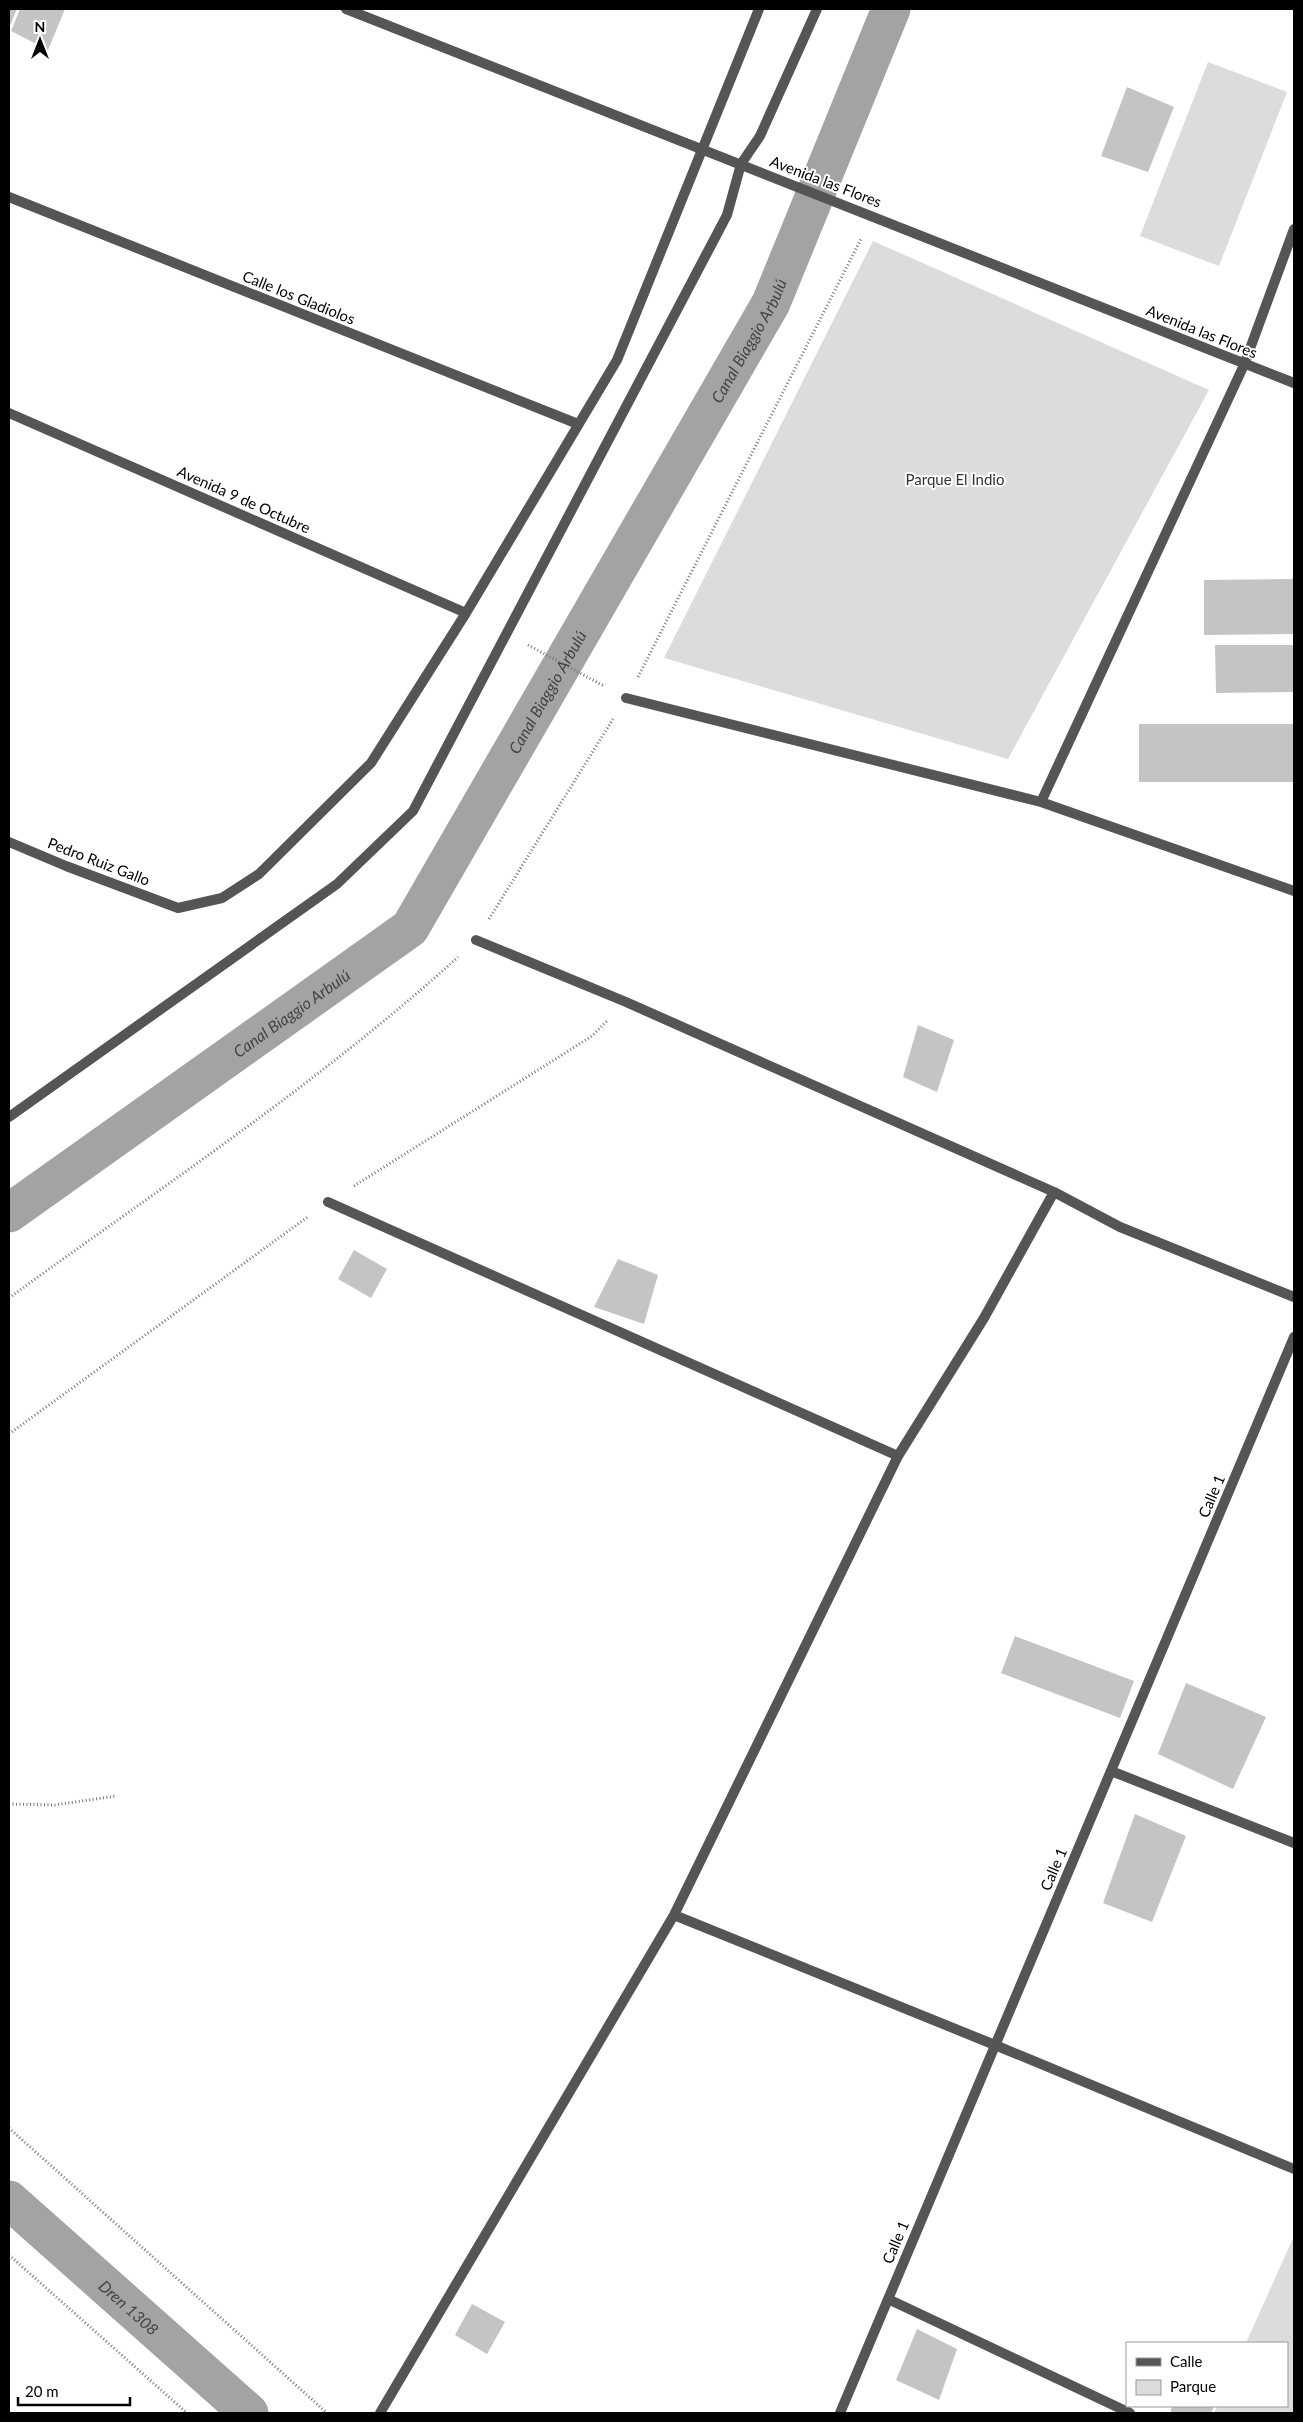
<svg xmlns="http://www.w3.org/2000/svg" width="1303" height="2422" font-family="Lato,sans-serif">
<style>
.green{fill:#dcdcdc}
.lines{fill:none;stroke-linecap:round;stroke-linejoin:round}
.canal{stroke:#a3a3a3;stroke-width:39}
.building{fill:#c4c4c4}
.path{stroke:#777;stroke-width:3;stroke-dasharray:1 2.5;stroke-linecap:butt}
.minor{stroke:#555;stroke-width:10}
.tertiary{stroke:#555;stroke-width:10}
.labels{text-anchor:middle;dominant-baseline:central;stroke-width:4;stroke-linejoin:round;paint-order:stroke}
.street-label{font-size:15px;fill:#000;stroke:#fff}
.park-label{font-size:15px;fill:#333;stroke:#fff}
.water-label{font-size:16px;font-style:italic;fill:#444;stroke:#fff}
</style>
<rect width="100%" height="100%" fill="#fff"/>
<path class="green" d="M 1208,62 L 1287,92 L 1219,266 L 1140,236 Z
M 873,241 L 1209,390 L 1008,759 L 664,658 Z
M 1294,2236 L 1294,2413 L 1214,2413 L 1218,2406 L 1287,2406 L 1287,2343 L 1246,2343 Z"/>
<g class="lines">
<g class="canal">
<path id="s1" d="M 9,1213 L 410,928 L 771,303 L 891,9"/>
<path id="s2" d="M 9,2200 L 249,2413"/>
</g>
</g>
<path class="building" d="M 9,9 L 17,9 L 9,28 Z
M 20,9 L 65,9 L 48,50 L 11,31 Z
M 1127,87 L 1174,107 L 1148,172 L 1101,156 Z
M 1294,579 L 1294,634 L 1204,635 L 1204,580 Z
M 1215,645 L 1294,645 L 1294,692 L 1216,693 Z
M 1139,724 L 1294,724 L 1294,782 L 1139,782 Z
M 918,1025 L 954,1040 L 937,1092 L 903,1077 Z
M 354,1250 L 387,1269 L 371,1298 L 338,1279 Z
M 618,1259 L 658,1275 L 644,1324 L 594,1307 Z
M 1015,1636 L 1134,1681 L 1120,1718 L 1001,1673 Z
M 1186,1683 L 1266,1717 L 1233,1789 L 1158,1754 Z
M 1135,1814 L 1186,1836 L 1152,1922 L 1103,1903 Z
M 472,2304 L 505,2322 L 487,2354 L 455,2335 Z
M 917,2329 L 957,2349 L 939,2400 L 896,2380 Z
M 1173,2406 L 1214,2406 L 1211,2413 L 1176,2413 L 1170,2411 Z"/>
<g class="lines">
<path class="path" d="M 528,645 L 604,686
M 638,677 L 861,239
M 489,919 L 613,719
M 354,1186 L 592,1036 L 608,1020
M 9,1298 C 160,1188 319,1083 458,957
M 9,1434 L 309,1216
M 9,1804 L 55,1805 L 116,1796
M 9,2128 L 327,2413
M 9,2255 L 187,2413"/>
<path class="minor" d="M 9,197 L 578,424
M 9,413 L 466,613
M 626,698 L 1041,802 L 1294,891
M 1041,802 L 1244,365 L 1294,229
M 9,842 L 66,866 L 178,908 L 222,898 L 259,874 L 371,763 L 466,613 L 617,360 L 759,9
M 476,940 L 626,1002 L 1054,1192 L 1120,1227 L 1294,1297
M 9,1117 L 337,884 L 413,811 L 727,215 L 741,164 L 760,136 L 817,9
M 328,1202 L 898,1456
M 1111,1771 L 1294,1843
M 674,1915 L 995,2045 L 1294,2169
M 888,2299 L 1130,2413
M 380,2413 L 674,1915 L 898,1456 L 984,1318 L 1054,1192
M 840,2413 L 1294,1337"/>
<path class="tertiary" d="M 346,9 L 1294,383"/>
</g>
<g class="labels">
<g class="street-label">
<text transform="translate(826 181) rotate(21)">Avenida las Flores</text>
<text transform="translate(299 297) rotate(22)">Calle los Gladiolos</text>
<text transform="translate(1202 331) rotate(22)">Avenida las Flores</text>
<text transform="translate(244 499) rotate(24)">Avenida 9 de Octubre</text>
<text transform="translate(99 861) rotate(21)">Pedro Ruiz Gallo</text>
<text transform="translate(1211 1496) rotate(-67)">Calle 1</text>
<text transform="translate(1053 1869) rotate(-67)">Calle 1</text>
<text transform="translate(895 2242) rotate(-67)">Calle 1</text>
</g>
<g class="park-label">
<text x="955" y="479">Parque El Indio</text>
</g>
<g class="water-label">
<text stroke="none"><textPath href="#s1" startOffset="1170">Canal Biaggio Arbulú</textPath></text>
<text stroke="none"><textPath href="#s1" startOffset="765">Canal Biaggio Arbulú</textPath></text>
<text stroke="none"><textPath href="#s1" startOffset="346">Canal Biaggio Arbulú</textPath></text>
<text stroke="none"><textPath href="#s2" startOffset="161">Dren 1308</textPath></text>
</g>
</g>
<rect width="1303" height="2422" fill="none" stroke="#000000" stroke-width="20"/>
<rect x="1126" y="2342" width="162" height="65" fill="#ffffff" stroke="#999999"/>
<rect x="1136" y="2358" width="25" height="8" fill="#555555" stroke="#999999"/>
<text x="1170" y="2367" font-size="15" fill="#000000">Calle</text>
<rect x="1136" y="2380" width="25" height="15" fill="#dcdcdc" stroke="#999999"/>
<text x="1170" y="2392" font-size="15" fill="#000000">Parque</text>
<g transform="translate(40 40)" stroke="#ffffff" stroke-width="4" paint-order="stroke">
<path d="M0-4L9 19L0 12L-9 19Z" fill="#000000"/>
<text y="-8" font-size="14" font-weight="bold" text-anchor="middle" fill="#000000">N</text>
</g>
<path d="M18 2397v8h112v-8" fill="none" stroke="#000000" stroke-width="2.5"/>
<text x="25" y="2397" font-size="15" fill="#000000" stroke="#ffffff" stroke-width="4" paint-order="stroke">20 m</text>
</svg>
